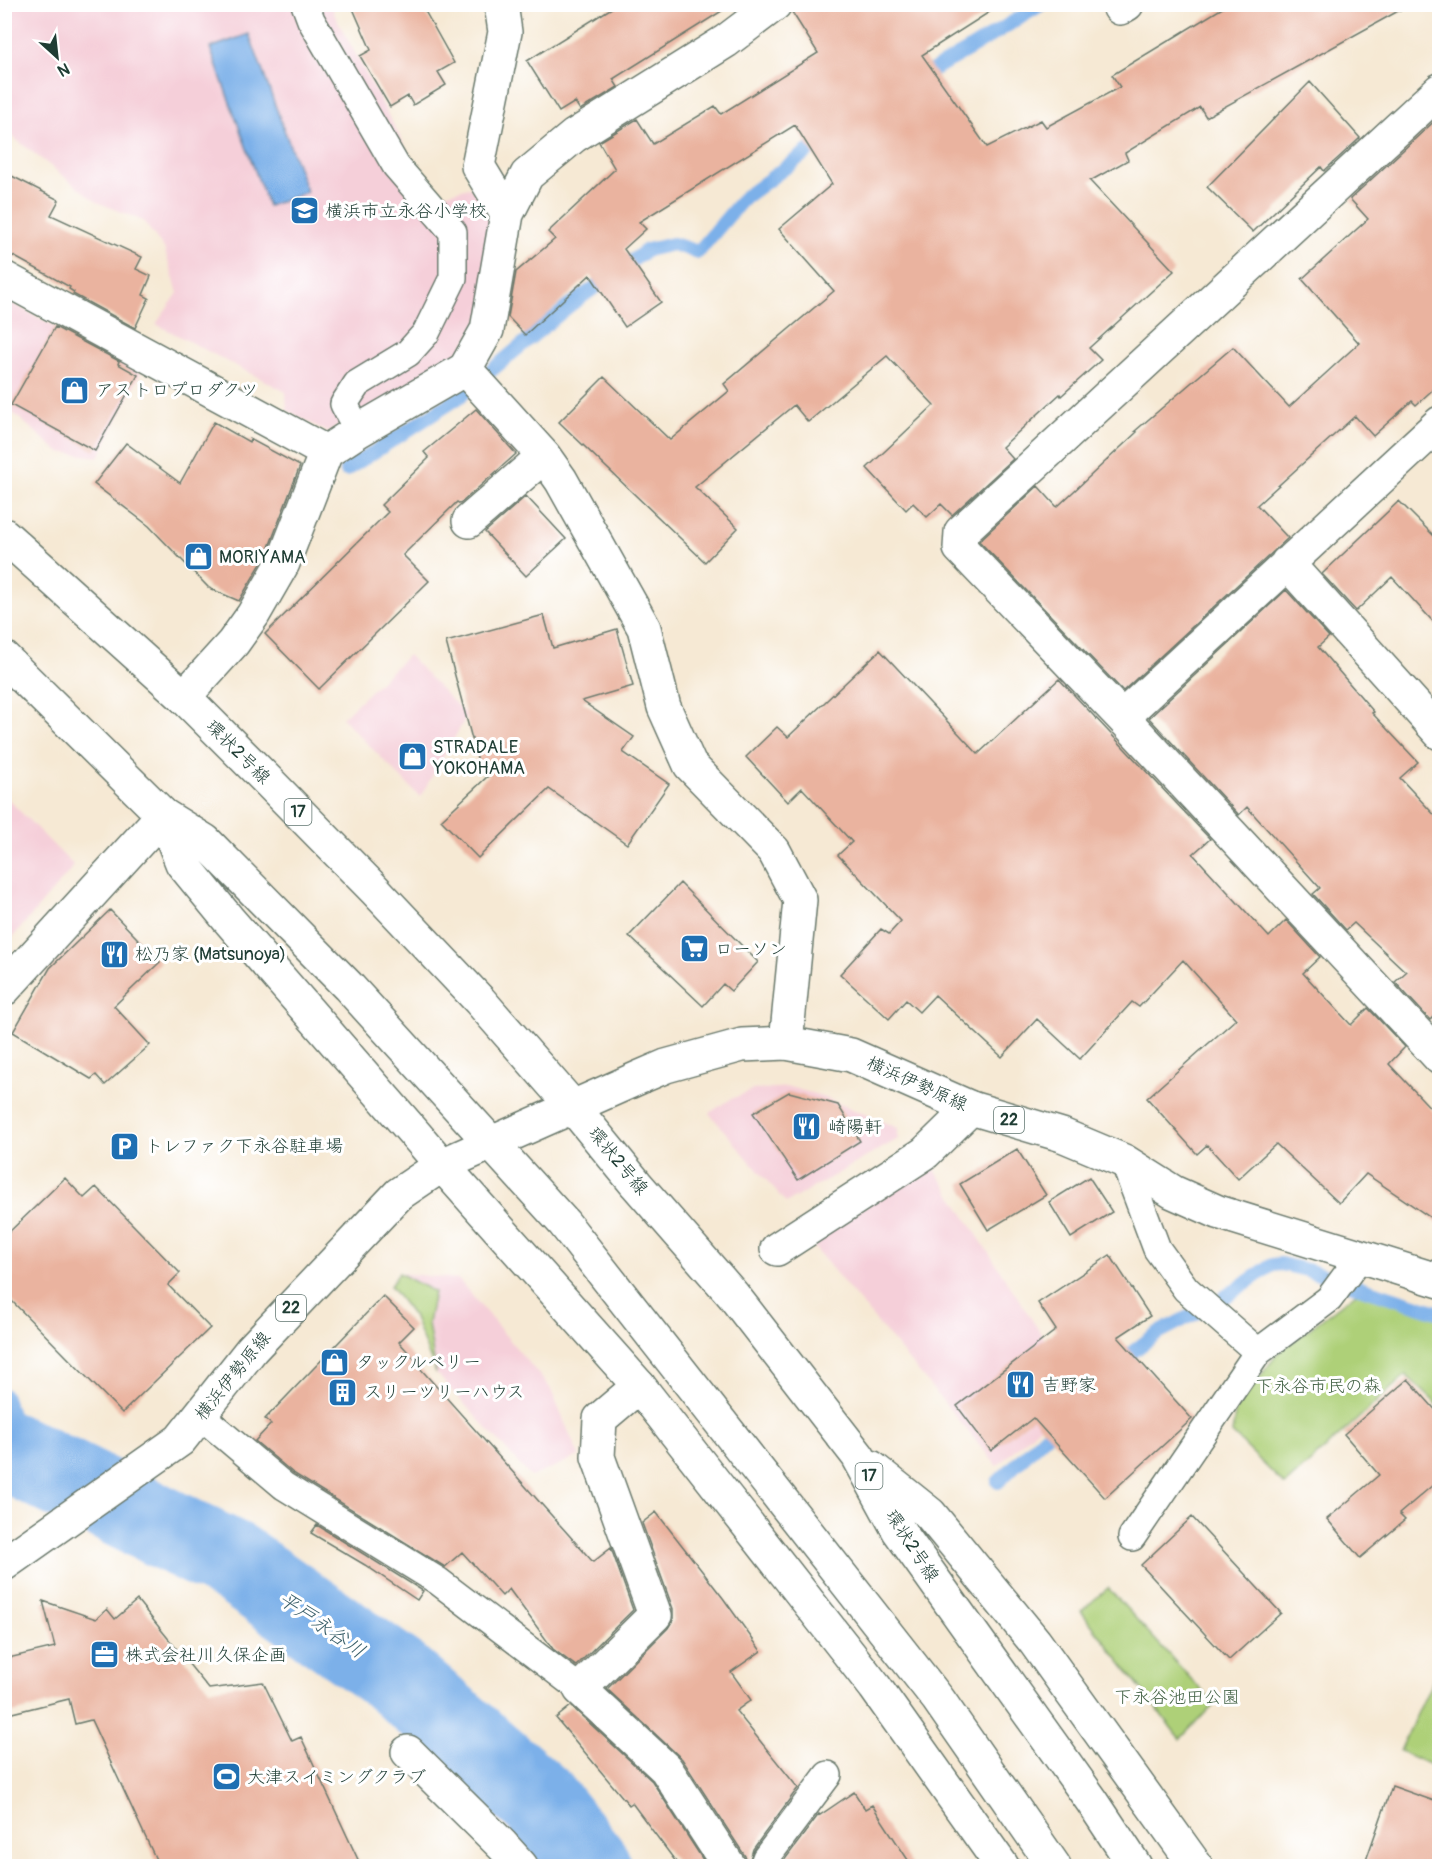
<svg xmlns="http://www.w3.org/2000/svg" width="1444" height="1871" font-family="Pangolin,'Klee One',sans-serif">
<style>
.built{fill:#f5cfd9}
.green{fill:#aed078;stroke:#668656;stroke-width:1.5}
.water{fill:#7cb0e9;stroke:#4e768e;stroke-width:1.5}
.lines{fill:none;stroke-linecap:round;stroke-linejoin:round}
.stream{stroke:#7cb0e9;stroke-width:14}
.river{stroke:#7cb0e9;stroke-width:82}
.building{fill:#eab39f}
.service-casing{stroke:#6a796c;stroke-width:30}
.minor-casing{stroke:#6a796c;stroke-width:36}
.primary-casing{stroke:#6a796c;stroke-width:36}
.service{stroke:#fff;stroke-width:27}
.minor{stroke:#fff;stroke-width:33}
.primary{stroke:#fff;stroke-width:33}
.labels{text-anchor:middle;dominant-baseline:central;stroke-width:6;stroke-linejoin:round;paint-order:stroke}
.shield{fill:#fff;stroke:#627771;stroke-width:1.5}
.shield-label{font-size:16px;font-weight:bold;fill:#1f3d34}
.poi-label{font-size:18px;fill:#1f3d34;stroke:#fff;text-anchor:start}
.street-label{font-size:18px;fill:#1f3d34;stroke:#fff}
.park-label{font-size:18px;fill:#436245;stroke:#fff}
.water-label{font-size:20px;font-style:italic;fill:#3b606a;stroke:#fff}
</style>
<rect width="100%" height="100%" fill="#fff"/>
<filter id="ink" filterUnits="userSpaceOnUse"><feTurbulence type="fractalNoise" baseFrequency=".0167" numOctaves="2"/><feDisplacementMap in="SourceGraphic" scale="12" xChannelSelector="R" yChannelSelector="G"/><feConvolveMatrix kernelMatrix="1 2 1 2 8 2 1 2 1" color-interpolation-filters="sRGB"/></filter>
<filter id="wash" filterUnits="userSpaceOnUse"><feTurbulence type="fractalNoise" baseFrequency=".008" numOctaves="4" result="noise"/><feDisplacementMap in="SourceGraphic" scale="24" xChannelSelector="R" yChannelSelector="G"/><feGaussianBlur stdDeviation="1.35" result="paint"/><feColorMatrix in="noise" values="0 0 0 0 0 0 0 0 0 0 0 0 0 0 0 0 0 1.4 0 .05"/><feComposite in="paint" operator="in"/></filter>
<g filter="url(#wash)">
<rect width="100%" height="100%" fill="#f6e9d4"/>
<path class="built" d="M 4,5 L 332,5 L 334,14 L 415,165 L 444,194 L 469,187 L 498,219 L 491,300 L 454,360 L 327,432 L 287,410 L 286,392 L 156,324 L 178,293 L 164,248 L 143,221 L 97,202 L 5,131 Z
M 4,299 L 141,373 L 99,457 L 59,452 L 5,406 Z
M 408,655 L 467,716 L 420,797 L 342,718 Z
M 5,796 L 74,866 L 5,946 Z
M 789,1087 L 818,1095 L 898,1128 L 898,1139 L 786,1203 L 709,1113 L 731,1099 L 753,1090 Z
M 932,1165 L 1078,1391 L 997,1466 L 809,1241 Z
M 399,1273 L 458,1279 L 550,1388 L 579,1456 L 531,1477 L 436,1373 L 428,1323 L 434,1292 Z"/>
<path class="green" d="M 399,1273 L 434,1292 L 428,1323 L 436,1373 L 413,1316 L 390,1286 Z
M 1360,1290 L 1439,1318 L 1439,1406 L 1406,1375 L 1285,1485 L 1232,1433 L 1236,1408 L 1278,1353 Z
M 1108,1588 L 1214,1704 L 1180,1739 L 1081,1611 Z
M 1439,1667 L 1439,1769 L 1400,1751 Z"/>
<path class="water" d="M 249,34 L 307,192 L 268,206 L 210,48 Z"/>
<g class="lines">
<path class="stream" d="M 917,79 L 968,50 L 1042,4
M 346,470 L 458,398 L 569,306 L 647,250 L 673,244 L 698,252 L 744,198 L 823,140
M 1118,1363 L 1156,1334 L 1219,1301 L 1272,1265 L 1281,1264 L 1307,1270 L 1440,1313
M 4,1395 L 28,1461
M 998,1482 L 1061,1421"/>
<path class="river" d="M 4,1451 L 28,1461 L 233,1562 L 393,1674 L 538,1800 L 590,1866"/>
</g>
<g id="blocks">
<path class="building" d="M 351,4 L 421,4 L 454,63 L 438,72 L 446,85 L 413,105 L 408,96 L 390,107 L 360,56 L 371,50 Z
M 618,4 L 733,4 L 613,79 L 618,87 L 580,110 L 575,102 L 559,112 L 527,61 Z
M 793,4 L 1002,4 L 922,55 L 987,147 L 1041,120 L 1046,127 L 1120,87 L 1112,75 L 1229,4 L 1411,4 L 1206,117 L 1200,107 L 1125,153 L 1128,160 L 1090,181 L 1174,271 L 1089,348 L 1101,360 L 1061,396 L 1060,394 L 1002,447 L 1013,459 L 952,515 L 941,504 L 927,517 L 913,503 L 906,510 L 867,468 L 934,405 L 887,356 L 808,422 L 794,405 L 695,487 L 738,528 L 705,562 L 559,422 L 604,377 L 670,440 L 729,391 L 724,384 L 834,291 L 779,229 L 832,184 L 795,125 L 639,222 L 646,229 L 624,249 L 661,302 L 625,327 L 590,275 L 525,335 L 508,317 L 516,272 L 555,239 L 548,232 L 615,169 L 599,142 L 637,119 L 653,144 L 715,106 L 721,114 L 818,53 L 792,12 Z
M 1310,82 L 1360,138 L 1324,171 L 1321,167 L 1253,232 L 1207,187 Z
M 1440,116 L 1440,383 L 1416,405 L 1412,401 L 1373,436 L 1355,416 L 1257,505 L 1288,538 L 1123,691 L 979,541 L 1038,486 L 1057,507 L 1137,432 L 1135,431 L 1233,347 L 1289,407 L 1359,343 L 1302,279 L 1368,219 L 1350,199 Z
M 4,172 L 59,200 L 51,215 L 142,257 L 136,269 L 151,276 L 143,295 L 149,298 L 135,328 L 73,294 L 74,292 L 69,289 L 70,287 L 4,251 Z
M 55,327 L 119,361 L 118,364 L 138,375 L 95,451 L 11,405 Z
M 476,409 L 516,454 L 460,504 L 457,502 L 403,555 L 429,581 L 319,689 L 265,634 L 388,512 L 381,505 L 429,458 L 424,452 Z
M 214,422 L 249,442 L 250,439 L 300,466 L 266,555 L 239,601 L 209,588 L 149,526 L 94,484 L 126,443 L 180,483 Z
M 526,496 L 566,539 L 526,576 L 485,532 Z
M 1399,501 L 1440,542 L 1440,629 L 1392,577 L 1356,611 L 1322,574 Z
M 1286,590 L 1329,637 L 1318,647 L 1374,712 L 1372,713 L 1418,762 L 1400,778 L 1440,821 L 1440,1010 L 1430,1020 L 1395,982 L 1406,972 L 1354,923 L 1346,930 L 1313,894 L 1320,888 L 1247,807 L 1239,815 L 1149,718 Z
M 544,615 L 553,648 L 617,629 L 633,686 L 582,701 L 634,737 L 623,752 L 669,784 L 627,844 L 549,789 L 478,858 L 441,820 L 489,775 L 480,769 L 446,642 Z
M 880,650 L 978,754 L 1059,679 L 1210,839 L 1193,854 L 1269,937 L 1286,920 L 1320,957 L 1303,973 L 1351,1025 L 1368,1008 L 1405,1047 L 1389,1064 L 1440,1118 L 1440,1224 L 1366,1174 L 1339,1203 L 1276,1144 L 1238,1179 L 1207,1145 L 1197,1154 L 1147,1098 L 1236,1019 L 1183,960 L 1139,1007 L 1132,1002 L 1080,1059 L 1037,1019 L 1002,1057 L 935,995 L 919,1012 L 906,1000 L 889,1019 L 840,974 L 881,929 L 889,934 L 901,921 L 838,855 L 852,842 L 802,788 L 788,802 L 746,757 L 777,727 L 788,737 Z
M 680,883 L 758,962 L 731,991 L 723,984 L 703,1006 L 629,936 Z
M 110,910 L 160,962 L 114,1006 L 150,1045 L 105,1085 L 96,1075 L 91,1079 L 13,1032 L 50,968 Z
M 789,1092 L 838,1105 L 860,1141 L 798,1180 L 753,1113 Z
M 1017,1149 L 1046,1195 L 988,1230 L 960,1184 Z
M 1089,1177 L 1112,1212 L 1071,1238 L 1049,1202 Z
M 65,1178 L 84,1198 L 96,1187 L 180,1273 L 168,1285 L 210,1328 L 122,1413 L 4,1293 L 4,1237 Z
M 1110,1255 L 1150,1316 L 1118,1337 L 1192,1419 L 1105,1498 L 1033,1418 L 991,1451 L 957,1406 L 1056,1330 L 1038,1303 Z
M 383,1296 L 414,1327 L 399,1342 L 419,1364 L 418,1366 L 593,1562 L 611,1548 L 633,1610 L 576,1666 L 553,1649 L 509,1589 L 502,1596 L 462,1552 L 445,1567 L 293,1473 L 255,1441 L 271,1424 L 265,1419 Z
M 1408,1379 L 1440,1415 L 1440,1479 L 1399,1514 L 1405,1520 L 1360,1558 L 1327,1519 L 1379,1475 L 1344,1434 Z
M 656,1512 L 723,1598 L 761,1651 L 731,1672 L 751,1700 L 736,1711 L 798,1788 L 753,1849 L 748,1866 L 745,1856 L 682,1759 L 607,1689 L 668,1628 L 673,1620 L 673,1609 L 642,1523 Z
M 1192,1517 L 1281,1613 L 1229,1660 L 1141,1565 Z
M 317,1525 L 423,1591 L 417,1600 L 365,1565 L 311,1533 Z
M 137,1600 L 209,1689 L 263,1682 L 292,1741 L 301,1737 L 361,1866 L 159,1866 L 91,1720 L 75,1724 L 69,1699 L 4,1715 L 4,1659 L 55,1647 L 43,1601 L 96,1619 L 107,1609 L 115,1619 Z
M 571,1706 L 652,1781 L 707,1866 L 679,1866 L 632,1803 L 629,1805 L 556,1718 Z
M 1392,1786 L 1440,1803 L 1440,1866 L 1364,1866 Z
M 854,1792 L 865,1809 L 872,1805 L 912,1866 L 780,1866 L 819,1814 L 820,1815 Z"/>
</g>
</g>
<g filter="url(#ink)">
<use href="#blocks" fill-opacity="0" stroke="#6a796c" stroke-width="1.5"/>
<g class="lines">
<defs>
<path id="service" d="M 305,4 L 311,20 L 396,166 L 453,232 L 453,278 L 426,333 L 408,353 L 357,384 L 344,404 L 358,431
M 1124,1161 L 1157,1249 L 1186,1289 L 1258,1352
M 200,1415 L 284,1486 L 438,1581 L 580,1689
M 1132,1537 L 1258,1352 L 1329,1299 L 1360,1257
M 763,1866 L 766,1858 L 828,1775"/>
<path id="minor" d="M 1118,4 L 1120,8 L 1127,4
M 1440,90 L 961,532 L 960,548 L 1122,717 L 1440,1058
M 507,214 L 527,175 L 574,136 L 726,41 L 775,4
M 4,278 L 326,452
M 465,369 L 544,456 L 561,480 L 644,628 L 664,707 L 690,765 L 774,851 L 800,900 L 786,1043
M 469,521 L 544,456
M 1287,563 L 1440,733
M 184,697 L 233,643 L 253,615 L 283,563 L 326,452 L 358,431 L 465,369 L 487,330 L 507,214 L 478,166 L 505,32 L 501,4
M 1122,717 L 1440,423
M 4,989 L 163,815
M 777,1249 L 925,1153 L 971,1108
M 639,1386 L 600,1419 L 598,1457 L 655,1615 L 580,1689 L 666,1769 L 729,1866
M 408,1752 L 502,1845 L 521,1866"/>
<path id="primary" d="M 4,535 L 184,697 L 265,778 L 375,890 L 480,1001 L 573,1107 L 636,1184 L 733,1295 L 858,1456 L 899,1531 L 1092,1801 L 1135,1866
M 4,658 L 163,815 L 205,841 L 348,986 L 564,1223 L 938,1699 L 1054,1866
M 163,815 L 182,863 L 228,919 L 442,1165 L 639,1386 L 875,1687 L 1002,1866
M 871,1467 L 930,1514 L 1035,1642 L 1196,1866
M 4,1564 L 180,1440 L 252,1349 L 399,1194 L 442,1165 L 638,1078 L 666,1066 L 742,1045 L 786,1043 L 851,1055 L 971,1108 L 1062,1135 L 1124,1161 L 1173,1192 L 1218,1212 L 1440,1281"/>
</defs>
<use href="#service" class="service-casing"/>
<use href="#minor" class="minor-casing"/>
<use href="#primary" class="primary-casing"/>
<use href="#service" class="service"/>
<use href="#minor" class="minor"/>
<use href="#primary" class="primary"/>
</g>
</g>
<defs>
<symbol id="school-square" viewBox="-11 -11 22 22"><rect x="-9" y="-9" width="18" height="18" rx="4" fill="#1f6fb2" stroke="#fff"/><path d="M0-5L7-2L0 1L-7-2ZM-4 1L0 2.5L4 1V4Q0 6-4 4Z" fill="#fff"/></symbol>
<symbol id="shop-square" viewBox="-11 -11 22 22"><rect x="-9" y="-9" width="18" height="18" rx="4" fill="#1f6fb2" stroke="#fff"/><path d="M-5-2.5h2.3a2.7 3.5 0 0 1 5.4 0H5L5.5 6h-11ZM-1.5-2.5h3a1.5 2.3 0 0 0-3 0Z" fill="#fff"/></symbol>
<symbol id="supermarket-square" viewBox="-11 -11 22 22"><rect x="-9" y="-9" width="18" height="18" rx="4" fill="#1f6fb2" stroke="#fff"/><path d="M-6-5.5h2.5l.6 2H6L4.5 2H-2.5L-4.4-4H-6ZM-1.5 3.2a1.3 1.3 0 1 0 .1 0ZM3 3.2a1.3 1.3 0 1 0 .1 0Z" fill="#fff"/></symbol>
<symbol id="restaurant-square" viewBox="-11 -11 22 22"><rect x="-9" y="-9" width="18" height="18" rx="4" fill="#1f6fb2" stroke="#fff"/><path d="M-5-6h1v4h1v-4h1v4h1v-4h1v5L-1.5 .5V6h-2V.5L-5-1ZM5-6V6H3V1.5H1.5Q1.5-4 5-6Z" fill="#fff"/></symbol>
<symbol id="parking-square" viewBox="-11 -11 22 22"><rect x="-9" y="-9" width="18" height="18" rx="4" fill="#1f6fb2" stroke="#fff"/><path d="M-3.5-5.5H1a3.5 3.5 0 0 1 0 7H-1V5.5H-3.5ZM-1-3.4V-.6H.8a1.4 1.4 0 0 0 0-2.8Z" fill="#fff"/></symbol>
<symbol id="building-square" viewBox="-11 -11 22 22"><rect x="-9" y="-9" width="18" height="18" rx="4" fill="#1f6fb2" stroke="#fff"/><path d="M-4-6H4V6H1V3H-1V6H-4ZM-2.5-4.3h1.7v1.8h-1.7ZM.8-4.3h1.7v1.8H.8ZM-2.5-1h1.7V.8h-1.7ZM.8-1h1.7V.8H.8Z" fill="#fff"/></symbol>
<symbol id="office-square" viewBox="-11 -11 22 22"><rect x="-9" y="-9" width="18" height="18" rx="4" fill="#1f6fb2" stroke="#fff"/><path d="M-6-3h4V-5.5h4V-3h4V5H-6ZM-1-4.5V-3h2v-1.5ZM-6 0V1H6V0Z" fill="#fff"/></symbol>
<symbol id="stadium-square" viewBox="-11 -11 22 22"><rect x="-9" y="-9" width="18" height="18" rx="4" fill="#1f6fb2" stroke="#fff"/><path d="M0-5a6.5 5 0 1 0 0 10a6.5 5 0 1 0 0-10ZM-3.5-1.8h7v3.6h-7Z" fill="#fff"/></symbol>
</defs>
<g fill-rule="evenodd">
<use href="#school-square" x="288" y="194" width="33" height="33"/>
<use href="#shop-square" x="58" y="374" width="33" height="33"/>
<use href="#shop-square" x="182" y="540" width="33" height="33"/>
<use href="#shop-square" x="396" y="740" width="33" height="33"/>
<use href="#supermarket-square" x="678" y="932" width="33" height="33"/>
<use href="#restaurant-square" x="98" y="938" width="33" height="33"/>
<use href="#restaurant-square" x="790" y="1110" width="33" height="33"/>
<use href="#parking-square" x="108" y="1130" width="33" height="33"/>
<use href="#shop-square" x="318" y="1346" width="33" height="33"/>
<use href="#restaurant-square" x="1004" y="1368" width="33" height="33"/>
<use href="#building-square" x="326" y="1376" width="33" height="33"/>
<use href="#office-square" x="88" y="1638" width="33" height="33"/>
<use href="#stadium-square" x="210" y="1760" width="33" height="33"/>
</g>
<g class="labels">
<g class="shield">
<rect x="284.5" y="799" width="27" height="26" rx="4.5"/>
<rect x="994" y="1107" width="30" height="26" rx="4.5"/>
<rect x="276" y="1295" width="30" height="26" rx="4.5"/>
<rect x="855.5" y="1463" width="27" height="26" rx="4.5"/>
</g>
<g class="shield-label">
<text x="298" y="812">17</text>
<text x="1009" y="1120">22</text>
<text x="291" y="1308">22</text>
<text x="869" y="1476">17</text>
</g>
<g class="poi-label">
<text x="325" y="211">横浜市立永谷小学校</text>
<text x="96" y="390">アストロプロダクツ</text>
<text x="219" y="557">MORIYAMA</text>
<text x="433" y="747">STRADALE<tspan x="433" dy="21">YOKOHAMA</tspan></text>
<text x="715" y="949">ローソン</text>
<text x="135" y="954">松乃家 (Matsunoya)</text>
<text x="828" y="1127">崎陽軒</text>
<text x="145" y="1146">トレファク下永谷駐車場</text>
<text x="356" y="1362">タックルベリー</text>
<text x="1042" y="1385">吉野家</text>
<text x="364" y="1392">スリーツリーハウス</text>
<text x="125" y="1655">株式会社川久保企画</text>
<text x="247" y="1777">大津スイミングクラブ</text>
</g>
<g class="street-label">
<text transform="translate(238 752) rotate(45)">環状2号線</text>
<text transform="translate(917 1084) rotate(24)">横浜伊勢原線</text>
<text transform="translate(618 1161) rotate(50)">環状2号線</text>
<text transform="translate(233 1376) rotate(-51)">横浜伊勢原線</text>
<text transform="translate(912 1546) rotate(57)">環状2号線</text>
</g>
<g class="park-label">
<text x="1318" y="1386">下永谷市民の森</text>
<text x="1177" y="1697">下永谷池田公園</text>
</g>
<g class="water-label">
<text transform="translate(322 1625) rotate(35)">平戸永谷川</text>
</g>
</g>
<rect width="1444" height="1871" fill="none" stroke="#fff" stroke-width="24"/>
<g transform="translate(57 57) rotate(153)" stroke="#ffffff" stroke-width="4.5" paint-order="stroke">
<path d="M0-4.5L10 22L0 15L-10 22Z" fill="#1f3d34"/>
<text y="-9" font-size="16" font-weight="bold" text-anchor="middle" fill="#1f3d34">N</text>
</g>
</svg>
